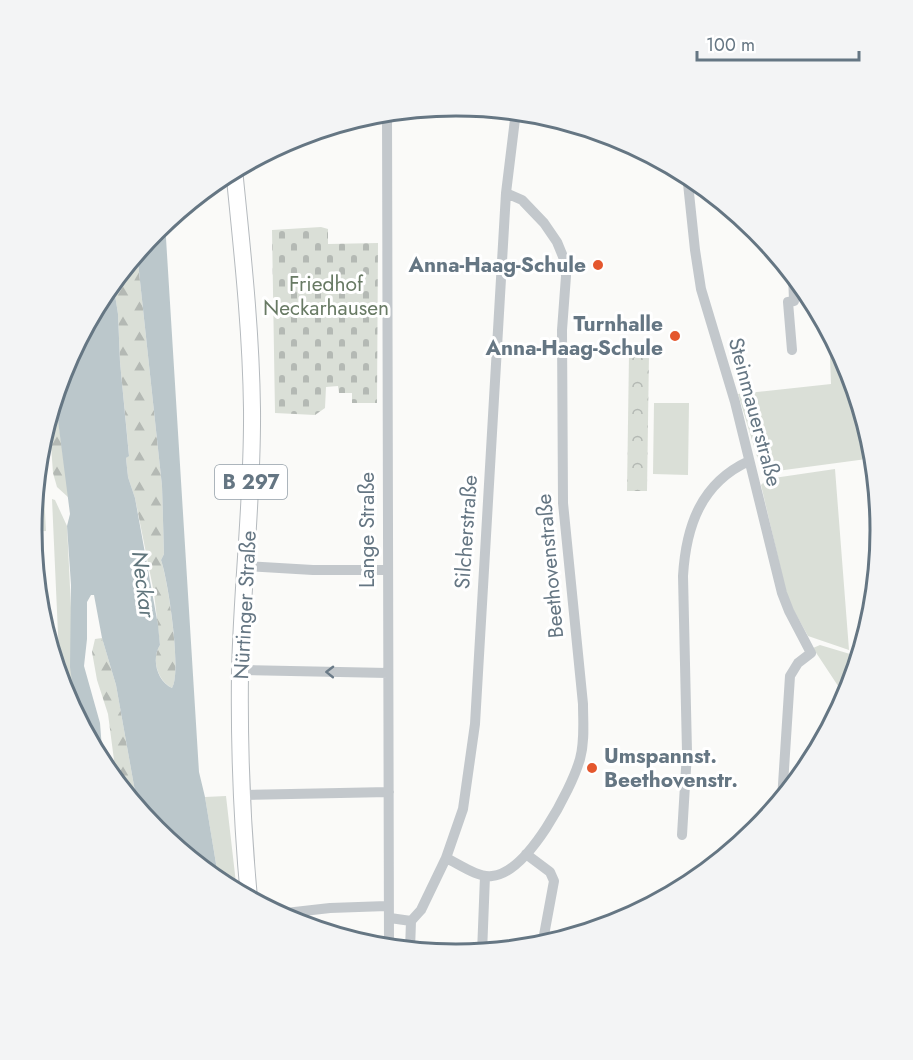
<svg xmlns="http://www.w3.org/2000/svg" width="913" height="1060" font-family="Jost,sans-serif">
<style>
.grass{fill:#dadfd7}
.forest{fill:url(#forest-firs)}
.cemetery{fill:url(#cemetery-stones)}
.park{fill:url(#park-crowns)}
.water{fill:#bbc7cb}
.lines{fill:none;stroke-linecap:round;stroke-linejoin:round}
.primary-casing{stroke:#b5babe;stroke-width:18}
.street{stroke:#c3c8cc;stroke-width:10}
.primary{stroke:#fff;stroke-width:16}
.oneway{stroke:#6a7a87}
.poi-dot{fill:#e4572e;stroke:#fff;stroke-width:2}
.labels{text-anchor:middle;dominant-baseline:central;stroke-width:6;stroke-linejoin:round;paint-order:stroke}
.shield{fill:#fff;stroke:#939fa8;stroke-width:1.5}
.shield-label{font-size:20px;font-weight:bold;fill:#657683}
.poi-label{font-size:21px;font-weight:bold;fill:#657683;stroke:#fff;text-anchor:end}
.park-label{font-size:21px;fill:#687a64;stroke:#fff}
.street-label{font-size:21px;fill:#657683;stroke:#fff}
.water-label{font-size:22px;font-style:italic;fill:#60757c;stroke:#fff}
.rim{fill:none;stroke:#657683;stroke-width:3}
</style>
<defs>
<pattern id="forest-firs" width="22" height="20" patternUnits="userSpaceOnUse" patternTransform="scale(1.5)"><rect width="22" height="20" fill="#dadfd7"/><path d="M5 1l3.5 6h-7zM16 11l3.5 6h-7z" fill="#b4b9b4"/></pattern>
<pattern id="cemetery-stones" width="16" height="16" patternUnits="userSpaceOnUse" patternTransform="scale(1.5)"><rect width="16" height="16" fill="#dadfd7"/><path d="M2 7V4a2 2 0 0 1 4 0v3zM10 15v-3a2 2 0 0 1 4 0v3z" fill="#b4b9b4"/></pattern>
<pattern id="park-crowns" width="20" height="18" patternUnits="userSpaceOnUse" patternTransform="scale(1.5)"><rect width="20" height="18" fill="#dadfd7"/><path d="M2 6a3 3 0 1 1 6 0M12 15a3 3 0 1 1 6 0" fill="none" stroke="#b4b9b4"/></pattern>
</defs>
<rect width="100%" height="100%" fill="#fafaf8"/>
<path class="grass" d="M 829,330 L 849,368 L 873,447 L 874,458 L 762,473 L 738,394 L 831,384 Z
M 654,403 L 689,403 L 688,475 L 653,474 Z
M 835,469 L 849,650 L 808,636 L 788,600 L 761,485 L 767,479 Z
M 44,493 L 46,531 L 32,532 L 35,494 Z
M 52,499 L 55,500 L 67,526 L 76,710 L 79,721 L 64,692 L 60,679 Z
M 820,645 L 860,657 L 846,698 L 813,648 Z
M 226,796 L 237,892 L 219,882 L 205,797 Z"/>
<path class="forest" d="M 137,253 L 162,486 L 164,554 L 161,560 C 168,580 182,673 172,688 C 157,680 151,659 160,645 L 154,593 L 135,498 L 128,477 L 126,458 L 129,455 L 120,362 L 118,314 L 113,282 Z
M 55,397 L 69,498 L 57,487 L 53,473 L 49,417 Z
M 102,638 L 116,685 L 138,808 L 117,783 L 108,714 L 97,680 L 92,652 L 95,639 Z"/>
<path class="cemetery" d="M 321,227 L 328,229 L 328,244 L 378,243 L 377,403 L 352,403 L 352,393 L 339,393 L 338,386 L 326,387 L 325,408 L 315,415 L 275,413 L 272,230 Z"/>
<path class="park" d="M 629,354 L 649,354 L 647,491 L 627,491 Z"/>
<path class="water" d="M 165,222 L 199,772 L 205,797 L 219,882 L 156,830 L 138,808 L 116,685 L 102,638 L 94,595 L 91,595 L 87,602 L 87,639 L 84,666 L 100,723 L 102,749 L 107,758 L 107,771 L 79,721 L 76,710 L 70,667 L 71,585 L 67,526 L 70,514 L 55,397 L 64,367 L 103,294 L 113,282 L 118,314 L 120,362 L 129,456 L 126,458 L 128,477 L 135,498 L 158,625 L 160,645 C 151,659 157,681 172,688 C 182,673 168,579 161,560 L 164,554 L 162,486 L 137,253 L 156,229 Z"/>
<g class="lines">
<defs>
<path id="primary" d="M 234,169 C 242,249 251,328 252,409 C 253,497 242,584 240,672 C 239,748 242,823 249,898"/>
</defs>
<use href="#primary" class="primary-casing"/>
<path class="street" d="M 387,112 L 389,948
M 687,174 L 695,250 L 701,289 L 735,402 L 782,593 L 789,611 L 811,653 L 798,663 L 790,676 L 782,800
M 792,350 L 788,302 L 794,301 L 793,273
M 247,566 L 313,570 L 387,570
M 240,670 L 388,673
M 241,795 L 389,792
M 682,835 L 687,752 L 683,576 C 686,526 701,483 749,461
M 526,854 L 550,872 L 554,881 L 542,946
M 446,858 C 459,864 478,878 492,876 C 528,873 571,790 580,759 C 585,741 583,722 583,704 L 563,503 L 562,330 L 566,276 L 564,259 L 557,242 L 544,223 L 522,200 L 506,193
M 277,914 L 330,908 L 387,906
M 390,918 L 411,921 L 421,910 L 446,858 L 463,809 L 475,724 L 506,193 L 516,111
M 410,950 L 411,921
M 482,953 L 485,876"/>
<use href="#primary" class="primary"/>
</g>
<defs><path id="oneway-chevron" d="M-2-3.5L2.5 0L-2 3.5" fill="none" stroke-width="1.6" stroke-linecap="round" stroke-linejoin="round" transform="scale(1.5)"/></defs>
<use class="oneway" href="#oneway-chevron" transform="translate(330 672) rotate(-179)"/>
<g class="poi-dot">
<circle cx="598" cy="265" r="6"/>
<circle cx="675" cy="336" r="6"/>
<circle cx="592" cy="768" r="6"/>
</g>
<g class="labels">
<rect class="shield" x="215" y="465" width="72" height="34" rx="4.5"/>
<g class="shield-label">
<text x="251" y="482">B 297</text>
</g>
<g class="poi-label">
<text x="586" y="265">Anna-Haag-Schule</text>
<text x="663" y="324">Turnhalle<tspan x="663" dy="24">Anna-Haag-Schule</tspan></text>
<text x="604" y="756" text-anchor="start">Umspannst.<tspan x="604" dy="24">Beethovenstr.</tspan></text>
</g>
<g class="park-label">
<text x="326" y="284">Friedhof<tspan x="326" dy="24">Neckarhausen</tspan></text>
</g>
<g class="street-label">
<text transform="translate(755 412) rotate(75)">Steinmauerstraße</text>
<text transform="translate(367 530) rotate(-90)">Lange Straße</text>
<text transform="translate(466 532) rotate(-86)">Silcherstraße</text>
<text transform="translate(550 566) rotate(-95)">Beethovenstraße</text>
<text transform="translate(245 605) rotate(-87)">Nürtinger Straße</text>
</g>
<g class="water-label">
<text transform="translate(144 584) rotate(83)">Neckar</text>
</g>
</g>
<path d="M0 0H913V1060H0ZM42 530a414 414 0 1 1 828 0a414 414 0 1 1-828 0Z" fill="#f3f4f5" fill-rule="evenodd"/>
<path class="rim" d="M42 530a414 414 0 1 1 828 0a414 414 0 1 1-828 0Z"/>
<path d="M697 51v9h162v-9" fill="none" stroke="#657683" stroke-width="3"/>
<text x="706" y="51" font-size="18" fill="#657683" stroke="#ffffff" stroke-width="4.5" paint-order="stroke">100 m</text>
</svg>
